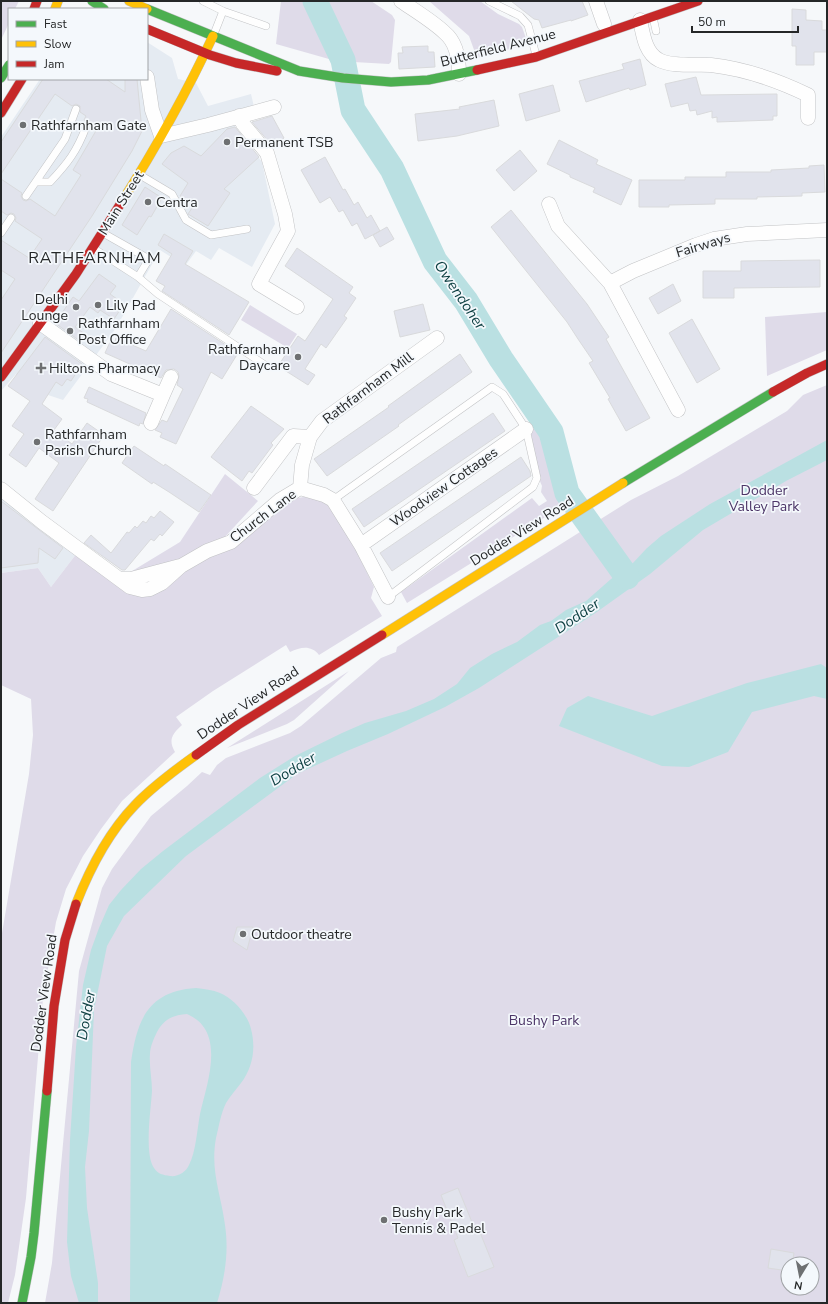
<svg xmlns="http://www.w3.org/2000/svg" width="828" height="1304" font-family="'Nunito Sans',sans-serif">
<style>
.built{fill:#e5ebf2}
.green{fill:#dfdbe9;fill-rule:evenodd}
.water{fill:#bae0e2;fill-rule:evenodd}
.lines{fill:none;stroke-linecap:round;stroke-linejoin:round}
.stream{stroke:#bae0e2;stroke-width:4}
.river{stroke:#bae0e2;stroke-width:25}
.building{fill:#e1e3ec;stroke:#d9dadc}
.lane-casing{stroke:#c2c3c5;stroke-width:8}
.street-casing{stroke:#c2c3c5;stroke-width:15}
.fast-casing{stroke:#c2c3c5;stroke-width:10}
.slow-casing{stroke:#c2c3c5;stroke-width:10}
.jam-casing{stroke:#c2c3c5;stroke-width:10}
.lane{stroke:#fefefe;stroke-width:7}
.street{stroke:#fefefe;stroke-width:14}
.fast{stroke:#4caf50;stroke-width:9}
.slow{stroke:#ffc107;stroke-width:9}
.jam{stroke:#c62828;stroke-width:9}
.poi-dot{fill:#6e7072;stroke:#f4f8fc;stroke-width:1.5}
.labels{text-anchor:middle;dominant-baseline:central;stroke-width:3.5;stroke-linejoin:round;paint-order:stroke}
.street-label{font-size:14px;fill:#252728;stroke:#f4f8fc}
.poi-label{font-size:14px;fill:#252728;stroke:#f4f8fc;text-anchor:start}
.park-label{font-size:14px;fill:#4d3668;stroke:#f4f8fc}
.water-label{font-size:15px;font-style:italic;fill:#0c3f41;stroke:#f4f8fc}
.quarter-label{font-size:16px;letter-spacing:1px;fill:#252728;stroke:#f4f8fc}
</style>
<rect width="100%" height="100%" fill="#f6f8fa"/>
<path class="built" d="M 147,42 L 172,58 L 178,79 L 196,83 L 208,106 L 251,94 L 255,111 L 234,125 L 262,162 L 275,224 L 252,267 L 219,248 L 211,260 L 196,251 L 185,266 L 160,250 L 116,328 L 63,400 L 48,395 L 16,374 L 1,391 L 1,137 L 40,79 L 147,79 Z
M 1,493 L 77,553 L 51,587 L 38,568 L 1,573 Z"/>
<path class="green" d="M 1,1 L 19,1 L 15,9 L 9,9 L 9,23 L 1,40 Z
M 281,1 L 371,1 L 392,15 L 395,20 L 391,62 L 389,64 L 336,61 L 276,44 Z
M 429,1 L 480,1 L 498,14 L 519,24 L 522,27 L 528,44 L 477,58 L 469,36 Z
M 250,305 L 297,334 L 288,348 L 241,320 Z
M 827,312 L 827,350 L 767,376 L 765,317 Z
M 827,385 L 827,1303 L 45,1303 L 52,1263 L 79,971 L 102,888 L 112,869 L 151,816 L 187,786 L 202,772 L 210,775 L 217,765 L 226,758 L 290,733 L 301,726 L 381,658 L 396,652 L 397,647 L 631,500 L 678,476 L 787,411 L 803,395 ZM 788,1264 L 812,1264 L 812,1288 L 788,1288 Z
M 530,428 L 549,433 C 553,456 554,484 568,503 L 407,603 L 401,592 L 532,498 L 539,506 L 547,501 L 541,492 L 542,486 L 539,479 Z
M 225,474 L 258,501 L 224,538 L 190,566 L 290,499 L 304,497 L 319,499 L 329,505 L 347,532 L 374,587 L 371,598 L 382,616 L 319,655 C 311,645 301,647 290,652 L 286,645 L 213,691 L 176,717 L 182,725 C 172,734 168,740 175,752 L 122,801 L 101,829 L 83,856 L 66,889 L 56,922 L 43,998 L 26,1198 L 15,1275 L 8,1303 L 1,1303 L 1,939 L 29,774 L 33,735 L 31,699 L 1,685 L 1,573 L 38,568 L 51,587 L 77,553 L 114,582 L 180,542 Z
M 349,671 L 294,720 L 287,724 L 227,748 Z"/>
<path class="water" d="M 827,440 L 827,460 L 786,481 L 703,530 L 650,574 L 594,614 L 479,688 L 445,707 L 388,734 L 347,751 L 297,774 L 186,856 L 124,916 L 107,946 L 94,1010 L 89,1131 L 85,1167 L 87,1208 L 98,1283 L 98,1303 L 79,1303 L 71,1276 L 67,1242 L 70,1140 L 76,1047 L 83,985 L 91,950 L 99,928 L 109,905 L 121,890 L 141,869 L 163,851 L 260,778 L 295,756 L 342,733 L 365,723 L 406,711 L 434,699 L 457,684 L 470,668 L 492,654 L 517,642 L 540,625 L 551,621 L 566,610 L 586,601 L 611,579 L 632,564 L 647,548 L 661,536 L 710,504 Z
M 821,664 L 827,668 L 827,699 L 814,696 L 752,712 L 728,752 L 689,767 L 662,766 L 559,726 L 567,708 L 588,696 L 652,716 L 747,683 Z
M 196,988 C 204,989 213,990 220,993 C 233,998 248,1015 251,1029 C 256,1048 253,1067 241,1083 C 236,1090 230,1096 226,1103 C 221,1113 219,1126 216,1138 C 210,1171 221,1194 225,1225 C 229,1252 225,1277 217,1303 L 130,1303 L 131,1062 C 137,1020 148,991 196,988 ZM 187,1014 C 227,1031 207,1083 200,1114 C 197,1130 196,1151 189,1165 C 186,1172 178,1177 170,1176 C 163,1175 158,1174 154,1168 C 144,1153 151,1109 152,1091 C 152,1079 149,1066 150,1054 C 150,1047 154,1038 157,1032 C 164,1019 173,1015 187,1014 Z"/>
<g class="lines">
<path class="stream" d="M 348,107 L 353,110"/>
<path class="river" d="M 315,1 L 343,60 L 353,110 L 392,169 L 435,261 L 466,301 L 501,359 L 551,432 L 567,493 L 627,577"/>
</g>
<path class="building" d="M 511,1 L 582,1 L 588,15 L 571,21 L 571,20 L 542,28 L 539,20 L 534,19 Z
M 792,9 L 806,10 L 806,20 L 822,21 L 822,30 L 827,30 L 827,52 L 814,52 L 814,65 L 796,65 L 796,46 L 792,46 Z
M 428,46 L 428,52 L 434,52 L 435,67 L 399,69 L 398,53 L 403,53 L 402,47 Z
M 640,59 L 646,85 L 630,90 L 629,88 L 586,102 L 579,81 L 624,69 L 622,64 Z
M 696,77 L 701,95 L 777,94 L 777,116 L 773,116 L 773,120 L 717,122 L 717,117 L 712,118 L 712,111 L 697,115 L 696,110 L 690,111 L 688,103 L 671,107 L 665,84 Z
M 43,79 L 106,79 L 125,92 L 125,79 L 137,79 L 142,131 L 132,151 L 92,216 L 1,353 L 1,300 L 15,279 L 1,270 L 1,240 L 29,258 L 42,239 L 15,221 L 16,218 L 14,214 L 11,213 L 7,215 L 1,211 L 1,179 L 22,193 L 21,196 L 23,200 L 26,201 L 30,199 L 55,216 L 81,175 L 73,170 L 97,129 L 84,120 L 86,116 L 80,112 L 80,106 L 76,104 L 72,106 L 55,94 L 1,174 L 1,142 Z
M 553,85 L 560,111 L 526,121 L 519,94 Z
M 494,100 L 499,126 L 457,136 L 418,141 L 415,114 L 460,109 L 459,107 Z
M 272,116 L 284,138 L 280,141 L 281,144 L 274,148 L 252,122 Z
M 235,127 L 259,157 L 224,189 L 230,193 L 208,226 L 188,214 L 194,205 L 180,196 L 188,183 L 162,164 L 171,153 L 184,146 L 201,156 L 227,129 Z
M 559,140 L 598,160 L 596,164 L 632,180 L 621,205 L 593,192 L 595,188 L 570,177 L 570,175 L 547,164 Z
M 520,150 L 537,171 L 514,191 L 496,170 Z
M 325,157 L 343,190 L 345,189 L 354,205 L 358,202 L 367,218 L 371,215 L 380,231 L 365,239 L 357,223 L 352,226 L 343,210 L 339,212 L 330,197 L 320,203 L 301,170 Z
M 824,165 L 825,192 L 802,193 L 802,196 L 757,197 L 757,199 L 715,199 L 715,204 L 669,205 L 669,207 L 639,207 L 639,180 L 685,180 L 685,177 L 726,177 L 726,172 L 771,172 L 771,170 L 809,168 L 809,166 Z
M 145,187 L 162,198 L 151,217 L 149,216 L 137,235 L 122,225 Z
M 511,210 L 587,304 L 609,337 L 606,339 L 650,418 L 626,431 L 608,399 L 610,398 L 589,363 L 593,361 L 578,339 L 567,322 L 491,227 Z
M 387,227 L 394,239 L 380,247 L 373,235 Z
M 164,234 L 193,251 L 185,264 L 249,302 L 229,335 L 162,291 L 165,286 L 156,281 L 172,254 L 158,245 Z
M 297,248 L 353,287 L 349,293 L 356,298 L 344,316 L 347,318 L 326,348 L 321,344 L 305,369 L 315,375 L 308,385 L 278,366 L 298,336 L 305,341 L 333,299 L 285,266 Z
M 820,260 L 820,287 L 734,288 L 734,298 L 703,298 L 703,271 L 741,271 L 741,261 Z
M 99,274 L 116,286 L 110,294 L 124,304 L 114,319 L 100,310 L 98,313 L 90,307 L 75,327 L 85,334 L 80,341 L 55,323 L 73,297 L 79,301 Z
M 673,284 L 681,301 L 658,314 L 649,298 Z
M 423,304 L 430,330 L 400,337 L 394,311 Z
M 171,309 L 238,353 L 222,379 L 211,372 L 176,444 L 160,437 L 162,433 L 155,430 L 162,420 L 167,422 L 183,389 L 177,385 L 179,376 L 178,372 L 174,369 L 166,370 L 161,378 L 105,353 L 110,342 L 114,344 L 116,338 L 146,351 Z
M 692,319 L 720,369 L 697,383 L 669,333 Z
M 45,337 L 82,364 L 71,381 L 67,379 L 62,386 L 56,382 L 42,404 L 62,419 L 54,430 L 72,444 L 87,423 L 104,435 L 53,511 L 35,499 L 59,463 L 39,448 L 26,467 L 9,455 L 24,434 L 12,426 L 30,401 L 8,386 Z
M 460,354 L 472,372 L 398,425 L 399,426 L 327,476 L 314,459 L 389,407 L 388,406 Z
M 89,387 L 146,413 L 143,424 L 140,423 L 139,426 L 87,402 L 88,399 L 84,398 Z
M 251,406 L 284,429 L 271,443 L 273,445 L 252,473 L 249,471 L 242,481 L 211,457 Z
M 493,413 L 505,431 L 364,527 L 352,509 Z
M 134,446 L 164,466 L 165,464 L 211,495 L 199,512 L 169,492 L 153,482 L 152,484 L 122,463 Z
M 521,457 L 530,471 L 531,476 L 392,571 L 380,553 Z
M 1,501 L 63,548 L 55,559 L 39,548 L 38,563 L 1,568 Z
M 160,511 L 174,522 L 162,536 L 160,534 L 154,541 L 151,539 L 125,570 L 122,570 L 84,543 L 91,535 L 111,553 L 127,532 L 129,533 L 135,526 L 137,528 L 143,521 L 146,523 L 151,516 L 154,518 Z
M 237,927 L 253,927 L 247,950 L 233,941 Z
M 458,1188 L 476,1232 L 479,1230 L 494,1267 L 468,1277 L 454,1240 L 458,1238 L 441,1195 Z
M 771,1249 L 794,1253 L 792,1264 L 788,1264 L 788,1271 L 768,1268 Z"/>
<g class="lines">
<defs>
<path id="lane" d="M 203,1 L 223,11 L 266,26
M 489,1 L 520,16 L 528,25 L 536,55
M 653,17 L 656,31
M 214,34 L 223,11
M 140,175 L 172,194 L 186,220 L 211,235 L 247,229
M 36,182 L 50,182 C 68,163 77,151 86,127
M 26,196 L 65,139 L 76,109
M 1,233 L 11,218
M 93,248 L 138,277 L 149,259 L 103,233
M 138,277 L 158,294 L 268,367
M 333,500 L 492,387 L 503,394 L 526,429 L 537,478 L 533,487 L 388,597"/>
<path id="street" d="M 401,1 C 414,10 434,22 445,33 C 456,42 459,60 459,74
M 596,1 L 604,24
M 640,20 C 643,34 645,53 659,60 C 672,67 697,64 711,65 C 746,69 777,80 808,95 L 808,118
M 147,77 L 152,110 L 161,136 L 208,125 L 274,107
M 239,116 L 243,124 L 267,153 L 285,214 L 288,231 L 259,284 L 297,307
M 549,204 L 558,226 L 610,283 L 678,410
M 610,283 L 633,271 L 696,245 L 714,239 L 747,234 L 827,230
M 40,323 L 111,374 L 163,395 L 151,423
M 163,395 L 171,377
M 254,488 L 293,436 L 310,437 L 322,421 L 437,338
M 300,488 L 302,465 L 310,437
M 1,489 L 42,522 L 130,587 L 142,590 L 150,589 L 162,583 L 181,566 L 207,551 L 231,542 L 280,500 L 300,488 L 324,495 L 333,500 L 361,545 L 388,597
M 361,545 L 526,429
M 120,579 L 131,579 L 180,566"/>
<path id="fast" d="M 92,1 L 104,9
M 147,9 L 299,71 L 343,78 L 391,82 L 428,80 L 477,70
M 1,78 L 9,65
M 623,483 L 773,392
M 22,1303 L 31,1257 L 34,1233 L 47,1091"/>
<path id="slow" d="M 129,1 L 147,9
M 55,9 L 58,1
M 121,203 C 155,149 186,94 213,36
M 382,635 L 623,483
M 76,904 C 90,868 108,833 135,805 C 153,786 175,770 196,755"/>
<path id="jam" d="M 34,9 L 37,1
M 147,29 L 210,55 L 236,63 L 277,71
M 477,70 L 536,57 L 698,1
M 1,113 L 22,79
M 1,377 L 76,274 L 121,203
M 773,392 L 807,373 L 827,364
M 196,755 L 238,725 L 382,635
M 47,1091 L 54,1006 L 65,940 L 76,904"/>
</defs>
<use href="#lane" class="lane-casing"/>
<use href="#street" class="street-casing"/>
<use href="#fast" class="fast-casing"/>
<use href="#slow" class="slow-casing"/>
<use href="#jam" class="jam-casing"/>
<use href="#lane" class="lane"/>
<use href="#street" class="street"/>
<use href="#fast" class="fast"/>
<use href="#slow" class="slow"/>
<use href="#jam" class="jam"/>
</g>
<g class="poi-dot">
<circle cx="23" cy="125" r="4"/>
<circle cx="227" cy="142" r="4"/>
<circle cx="148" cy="202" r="4"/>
<circle cx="98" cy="305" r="4"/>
<circle cx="76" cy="307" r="4"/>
<circle cx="70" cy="331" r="4"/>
<circle cx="298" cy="357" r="4"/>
<path d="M39 362h4v4h4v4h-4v4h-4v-4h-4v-4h4z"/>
<circle cx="37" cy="442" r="4"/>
<circle cx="243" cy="934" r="4"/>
<circle cx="384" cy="1220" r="4"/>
</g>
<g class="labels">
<g class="street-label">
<text transform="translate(498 48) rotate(-14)">Butterfield Avenue</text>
<text transform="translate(121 203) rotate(-58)">Main Street</text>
<text transform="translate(703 245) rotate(-17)">Fairways</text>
<text transform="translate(368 388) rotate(-37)">Rathfarnham Mill</text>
<text transform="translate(444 487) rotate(-35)">Woodview Cottages</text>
<text transform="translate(263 516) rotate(-37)">Church Lane</text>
<text transform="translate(522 531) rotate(-32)">Dodder View Road</text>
<text transform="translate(248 703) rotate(-34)">Dodder View Road</text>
<text transform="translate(44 993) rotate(-82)">Dodder View Road</text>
</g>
<g class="poi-label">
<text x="31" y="125">Rathfarnham Gate</text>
<text x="235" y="142">Permanent TSB</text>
<text x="156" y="202">Centra</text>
<text x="68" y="299" text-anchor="end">Delhi<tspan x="68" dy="16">Lounge</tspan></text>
<text x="106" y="305">Lily Pad</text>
<text x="78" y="323">Rathfarnham<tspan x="78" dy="16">Post Office</tspan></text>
<text x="290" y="349" text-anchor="end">Rathfarnham<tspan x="290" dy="16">Daycare</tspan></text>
<text x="49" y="368">Hiltons Pharmacy</text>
<text x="45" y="434">Rathfarnham<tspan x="45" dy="16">Parish Church</tspan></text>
<text x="251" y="934">Outdoor theatre</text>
<text x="392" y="1212">Bushy Park<tspan x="392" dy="16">Tennis &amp; Padel</tspan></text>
</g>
<g class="park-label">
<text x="764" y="490">Dodder<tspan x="764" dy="16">Valley Park</tspan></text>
<text x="544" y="1020">Bushy Park</text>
</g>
<g class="water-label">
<text transform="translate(460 295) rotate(56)">Owendoher</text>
<text transform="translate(577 616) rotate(-34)">Dodder</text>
<text transform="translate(293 769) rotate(-31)">Dodder</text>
<text transform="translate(86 1015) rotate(-80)">Dodder</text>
</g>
<g class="quarter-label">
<text x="95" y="258">RATHFARNHAM</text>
</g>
</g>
<rect width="828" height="1304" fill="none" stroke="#252728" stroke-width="4"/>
<rect x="8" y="8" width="140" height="72" fill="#f4f8fc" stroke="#a1a4a7"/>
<rect x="16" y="21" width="20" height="6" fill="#4caf50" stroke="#a1a4a7"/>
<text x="44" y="28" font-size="12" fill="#252728">Fast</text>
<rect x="16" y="41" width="20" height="6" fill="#ffc107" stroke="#a1a4a7"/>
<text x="44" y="48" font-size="12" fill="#252728">Slow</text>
<rect x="16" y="61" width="20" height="6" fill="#c62828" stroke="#a1a4a7"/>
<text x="44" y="68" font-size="12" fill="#252728">Jam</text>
<g transform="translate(800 1276) rotate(190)"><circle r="19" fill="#f4f8fc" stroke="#a1a4a7"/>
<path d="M0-3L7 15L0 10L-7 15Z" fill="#6e7072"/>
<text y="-6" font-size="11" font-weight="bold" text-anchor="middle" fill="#252728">N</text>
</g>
<path d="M692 26v6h106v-6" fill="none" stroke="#252728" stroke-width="2"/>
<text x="698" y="26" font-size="12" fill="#252728" stroke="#f4f8fc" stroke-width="3" paint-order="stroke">50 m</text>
</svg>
